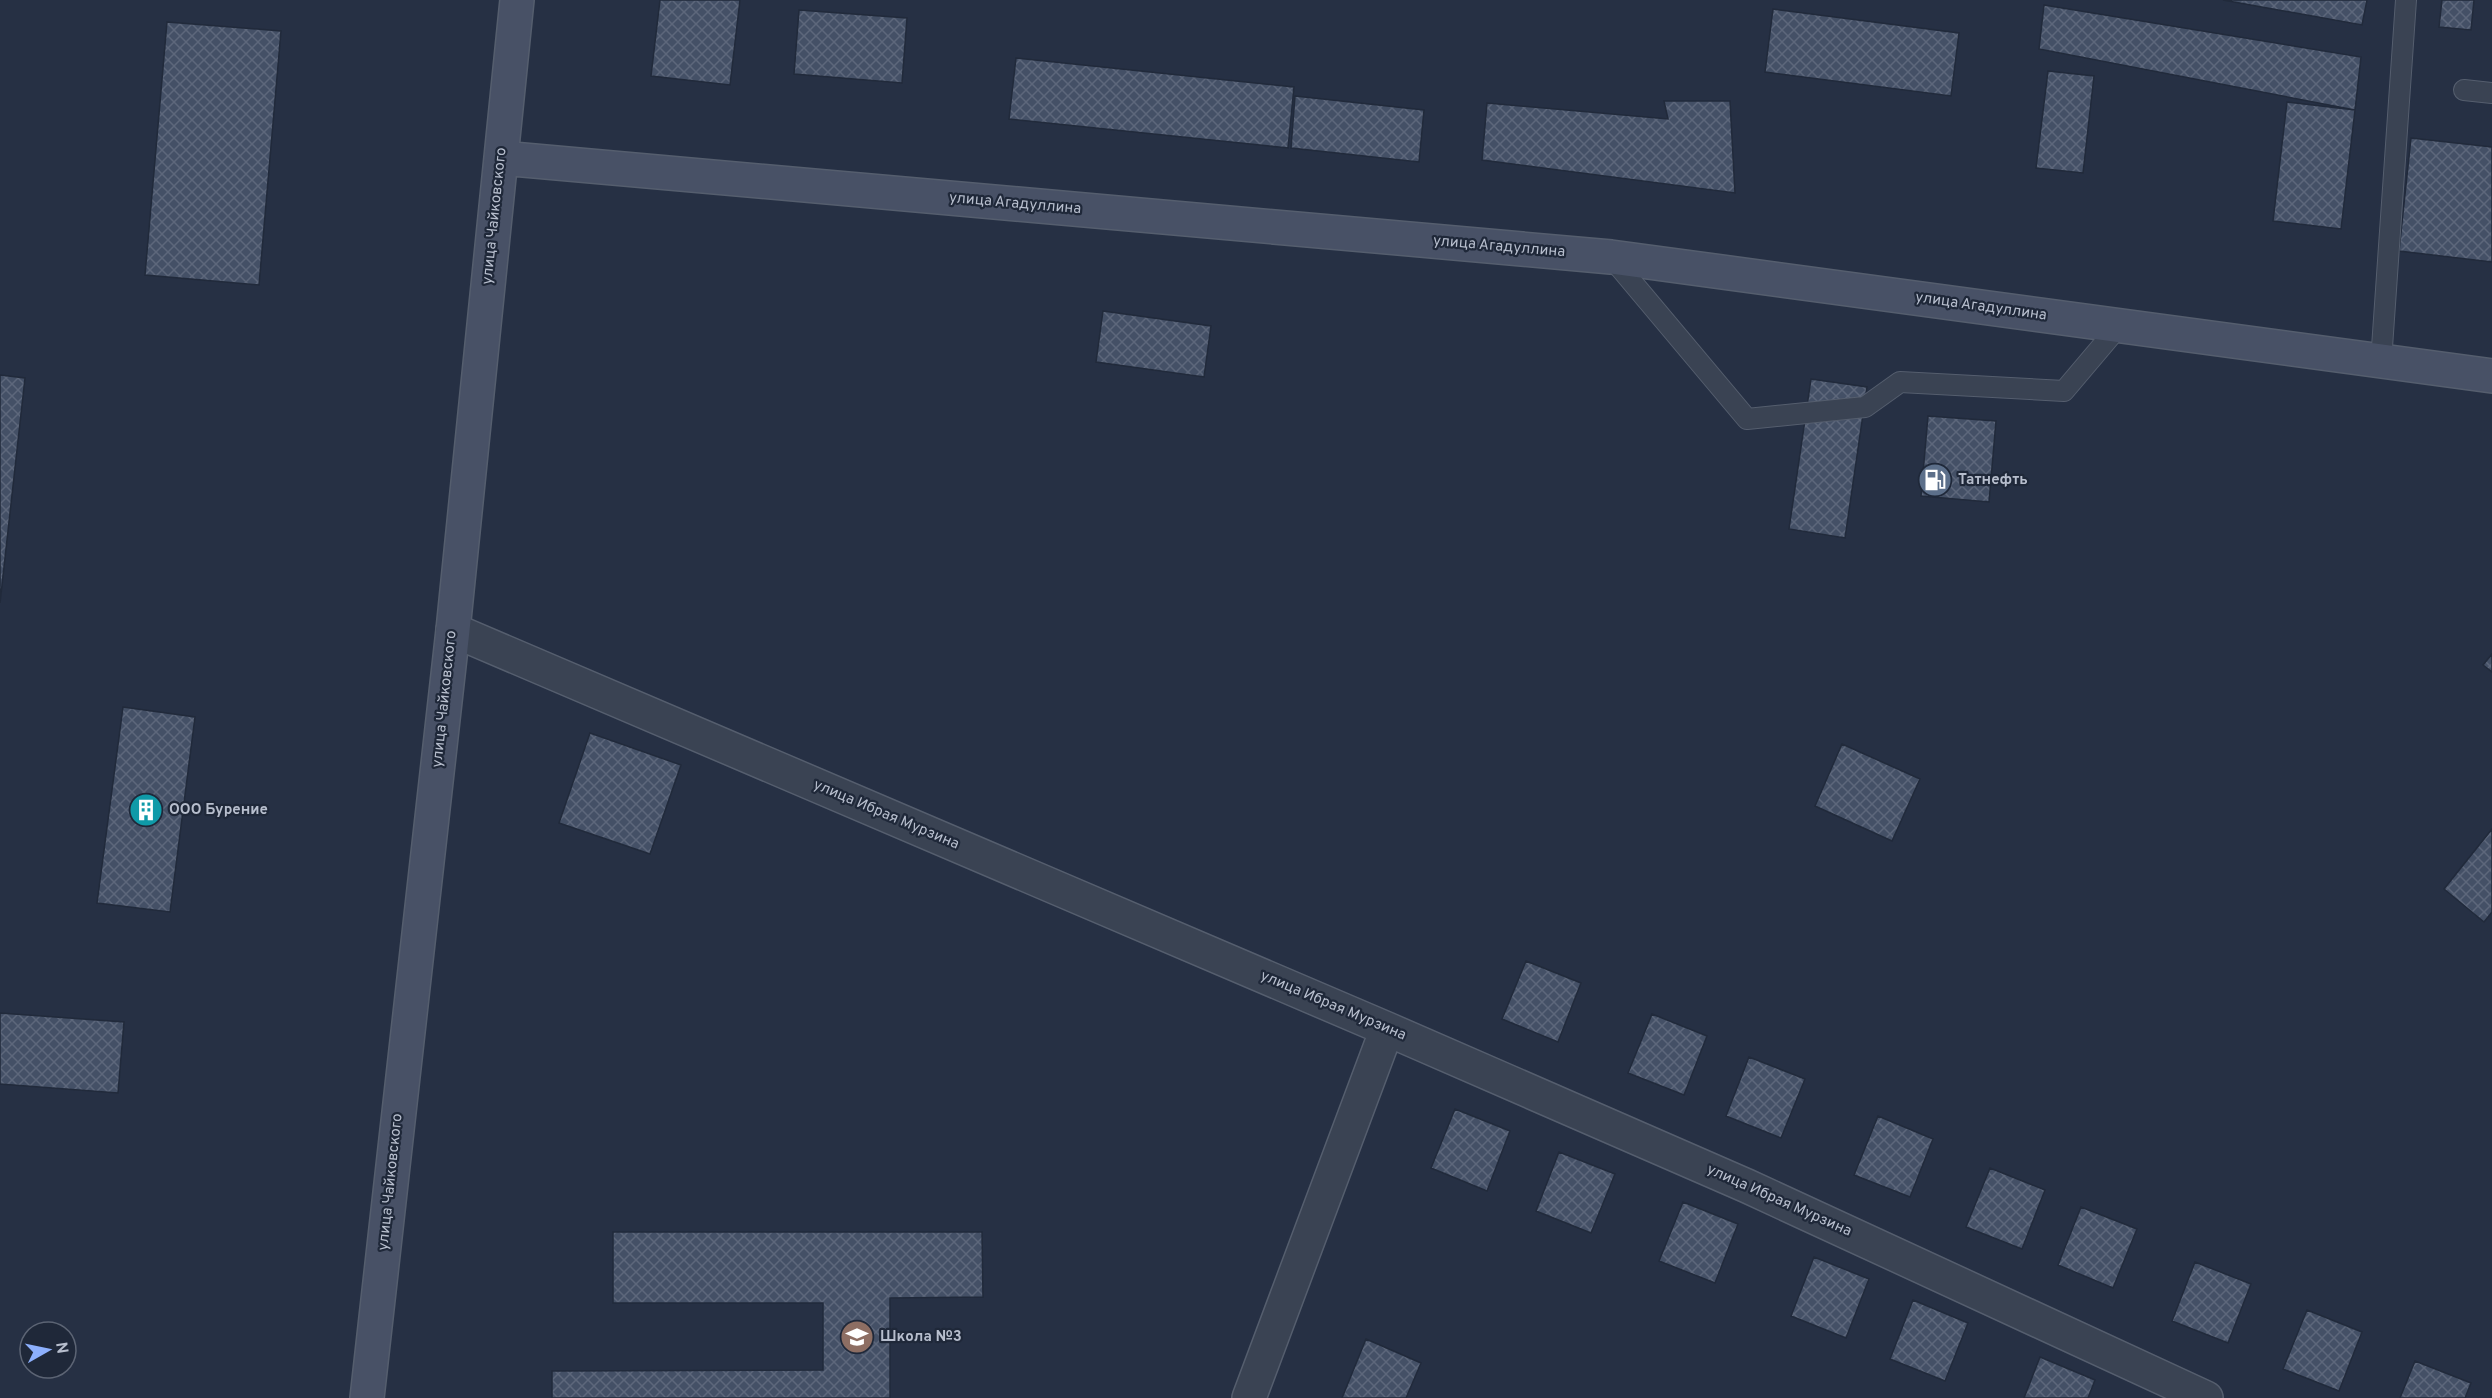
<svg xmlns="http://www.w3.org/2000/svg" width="2492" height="1398" font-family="Overpass,sans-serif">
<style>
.building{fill:url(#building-cross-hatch);stroke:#212a3b;stroke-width:1.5}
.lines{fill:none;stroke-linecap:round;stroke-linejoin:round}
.service-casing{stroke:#555e6e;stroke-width:22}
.minor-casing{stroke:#555e6e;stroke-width:36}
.secondary-casing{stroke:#555e6e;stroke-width:36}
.service{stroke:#3a4353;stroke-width:20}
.minor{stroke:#3a4353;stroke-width:33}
.secondary{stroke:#485166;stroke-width:33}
.labels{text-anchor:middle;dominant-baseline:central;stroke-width:4.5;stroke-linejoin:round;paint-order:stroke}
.street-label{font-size:15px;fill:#b7becd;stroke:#1f2839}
.poi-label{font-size:15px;font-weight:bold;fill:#b7becd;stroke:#1f2839;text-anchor:start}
</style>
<defs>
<pattern id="building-cross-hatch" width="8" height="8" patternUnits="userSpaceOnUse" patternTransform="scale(1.5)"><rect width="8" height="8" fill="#445066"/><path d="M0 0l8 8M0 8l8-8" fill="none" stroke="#5d677b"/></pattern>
</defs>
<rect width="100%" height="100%" fill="#263044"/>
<path class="building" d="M 660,0 L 740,0 L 730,85 L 651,76 Z
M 2223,0 L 2367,0 L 2362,25 Z
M 2442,0 L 2474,0 L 2471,30 L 2439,27 Z
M 2044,5 L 2361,57 L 2355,110 L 2039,49 Z
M 1773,9 L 1959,33 L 1951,96 L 1765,72 Z
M 799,10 L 907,18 L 902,83 L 794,74 Z
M 167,22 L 281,31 L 259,285 L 145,275 Z
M 1016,58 L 1294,87 L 1288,148 L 1009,119 Z
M 2048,71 L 2094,76 L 2083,173 L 2036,168 Z
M 1295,96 L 1424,110 L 1419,162 L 1291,148 Z
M 1664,101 L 1730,101 L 1735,193 L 1482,160 L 1487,103 L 1668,119 Z
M 2287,102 L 2355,110 L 2341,229 L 2273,221 Z
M 2411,138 L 2492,147 L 2492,262 L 2399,251 Z
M 1103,311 L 1211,326 L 1204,377 L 1096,362 Z
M 0,375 L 25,378 L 0,603 Z
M 1811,379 L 1867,387 L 1845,538 L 1789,529 Z
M 1928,416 L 1996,421 L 1989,502 L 1921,496 Z
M 2492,654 L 2492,672 L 2483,665 Z
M 123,707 L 195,717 L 170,912 L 97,903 Z
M 590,733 L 681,765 L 650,854 L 559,823 Z
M 1842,744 L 1920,779 L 1892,841 L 1815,806 Z
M 2492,829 L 2492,912 L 2484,922 L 2444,889 Z
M 1526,961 L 1581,983 L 1558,1042 L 1502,1019 Z
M 0,1013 L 124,1022 L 118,1093 L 0,1084 Z
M 1652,1014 L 1707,1036 L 1684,1095 L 1628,1073 Z
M 1749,1057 L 1805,1079 L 1781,1138 L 1726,1116 Z
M 1455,1109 L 1510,1131 L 1487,1191 L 1431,1168 Z
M 1878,1116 L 1933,1139 L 1910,1197 L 1854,1175 Z
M 1559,1152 L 1615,1174 L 1591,1233 L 1536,1211 Z
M 1990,1168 L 2045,1190 L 2022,1249 L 1966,1227 Z
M 1683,1202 L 1738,1224 L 1715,1283 L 1659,1261 Z
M 2081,1207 L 2137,1229 L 2113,1288 L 2058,1265 Z
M 613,1232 L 982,1232 L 983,1297 L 890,1298 L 890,1398 L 552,1398 L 552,1371 L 823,1370 L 823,1303 L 613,1303 Z
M 1814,1257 L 1869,1279 L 1846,1338 L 1791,1316 Z
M 2195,1262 L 2251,1284 L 2228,1343 L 2172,1321 Z
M 1913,1300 L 1968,1323 L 1945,1381 L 1890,1359 Z
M 2307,1310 L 2362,1332 L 2339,1391 L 2283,1369 Z
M 1366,1339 L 1421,1363 L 1406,1398 L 1342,1398 Z
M 2040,1357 L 2095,1380 L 2088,1398 L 2024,1398 Z
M 2415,1361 L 2471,1383 L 2465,1398 L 2400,1398 Z"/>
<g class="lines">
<defs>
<path id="service" d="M 2464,90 L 2492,93
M 1611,257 L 1747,419 L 1865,407 L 1900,382 L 2064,391 L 2119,326
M 2381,362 L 2406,0"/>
<path id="minor" d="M 453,630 L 1387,1029 L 1747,1186 L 2206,1398
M 1249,1398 L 1387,1029"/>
<path id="secondary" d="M 501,158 L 1611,257 L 2492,376
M 367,1398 L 453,630 L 517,0"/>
</defs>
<use href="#service" class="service-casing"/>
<use href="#minor" class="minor-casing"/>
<use href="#secondary" class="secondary-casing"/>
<use href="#service" class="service"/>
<use href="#minor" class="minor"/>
<use href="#secondary" class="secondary"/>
</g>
<defs>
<symbol id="fuel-disc" viewBox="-11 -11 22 22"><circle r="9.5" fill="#5c6f8a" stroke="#1f2839"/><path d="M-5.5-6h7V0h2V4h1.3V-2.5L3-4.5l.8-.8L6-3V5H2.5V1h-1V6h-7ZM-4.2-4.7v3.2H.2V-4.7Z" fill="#fff"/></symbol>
<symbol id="building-disc" viewBox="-11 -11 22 22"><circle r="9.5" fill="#0f9aa8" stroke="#1f2839"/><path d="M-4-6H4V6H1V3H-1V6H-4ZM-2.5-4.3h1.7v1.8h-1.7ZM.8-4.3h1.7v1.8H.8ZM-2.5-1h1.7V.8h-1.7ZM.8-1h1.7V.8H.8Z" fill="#fff"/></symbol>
<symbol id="school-disc" viewBox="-11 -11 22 22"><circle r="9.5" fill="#8d6e63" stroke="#1f2839"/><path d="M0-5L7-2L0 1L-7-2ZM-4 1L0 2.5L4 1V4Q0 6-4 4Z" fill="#fff"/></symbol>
</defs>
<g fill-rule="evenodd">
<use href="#fuel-disc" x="1916" y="461" width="38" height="38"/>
<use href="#building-disc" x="127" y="791" width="38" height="38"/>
<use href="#school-disc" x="838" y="1318" width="38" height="38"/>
</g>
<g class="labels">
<g class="street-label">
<text transform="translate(1015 204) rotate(5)">улица Агадуллина</text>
<text transform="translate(495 216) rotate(-84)">улица Чайковского</text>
<text transform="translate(1499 247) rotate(5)">улица Агадуллина</text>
<text transform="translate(1981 307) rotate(8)">улица Агадуллина</text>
<text transform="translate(445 699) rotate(-84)">улица Чайковского</text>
<text transform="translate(886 815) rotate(23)">улица Ибрая Мурзина</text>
<text transform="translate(1333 1006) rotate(23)">улица Ибрая Мурзина</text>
<text transform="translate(391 1182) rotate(-84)">улица Чайковского</text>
<text transform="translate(1779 1201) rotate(24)">улица Ибрая Мурзина</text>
</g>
<g class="poi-label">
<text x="1958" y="480">Татнефть</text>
<text x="169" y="810">ООО Бурение</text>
<text x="880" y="1337">Школа №3</text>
</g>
</g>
<g transform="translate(48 1350) rotate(81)"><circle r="28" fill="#1f2839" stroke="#5c6474" stroke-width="1.5"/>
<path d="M0-4.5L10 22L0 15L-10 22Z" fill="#8db0fd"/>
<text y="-9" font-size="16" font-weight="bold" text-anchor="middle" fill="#b7becd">N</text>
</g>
</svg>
